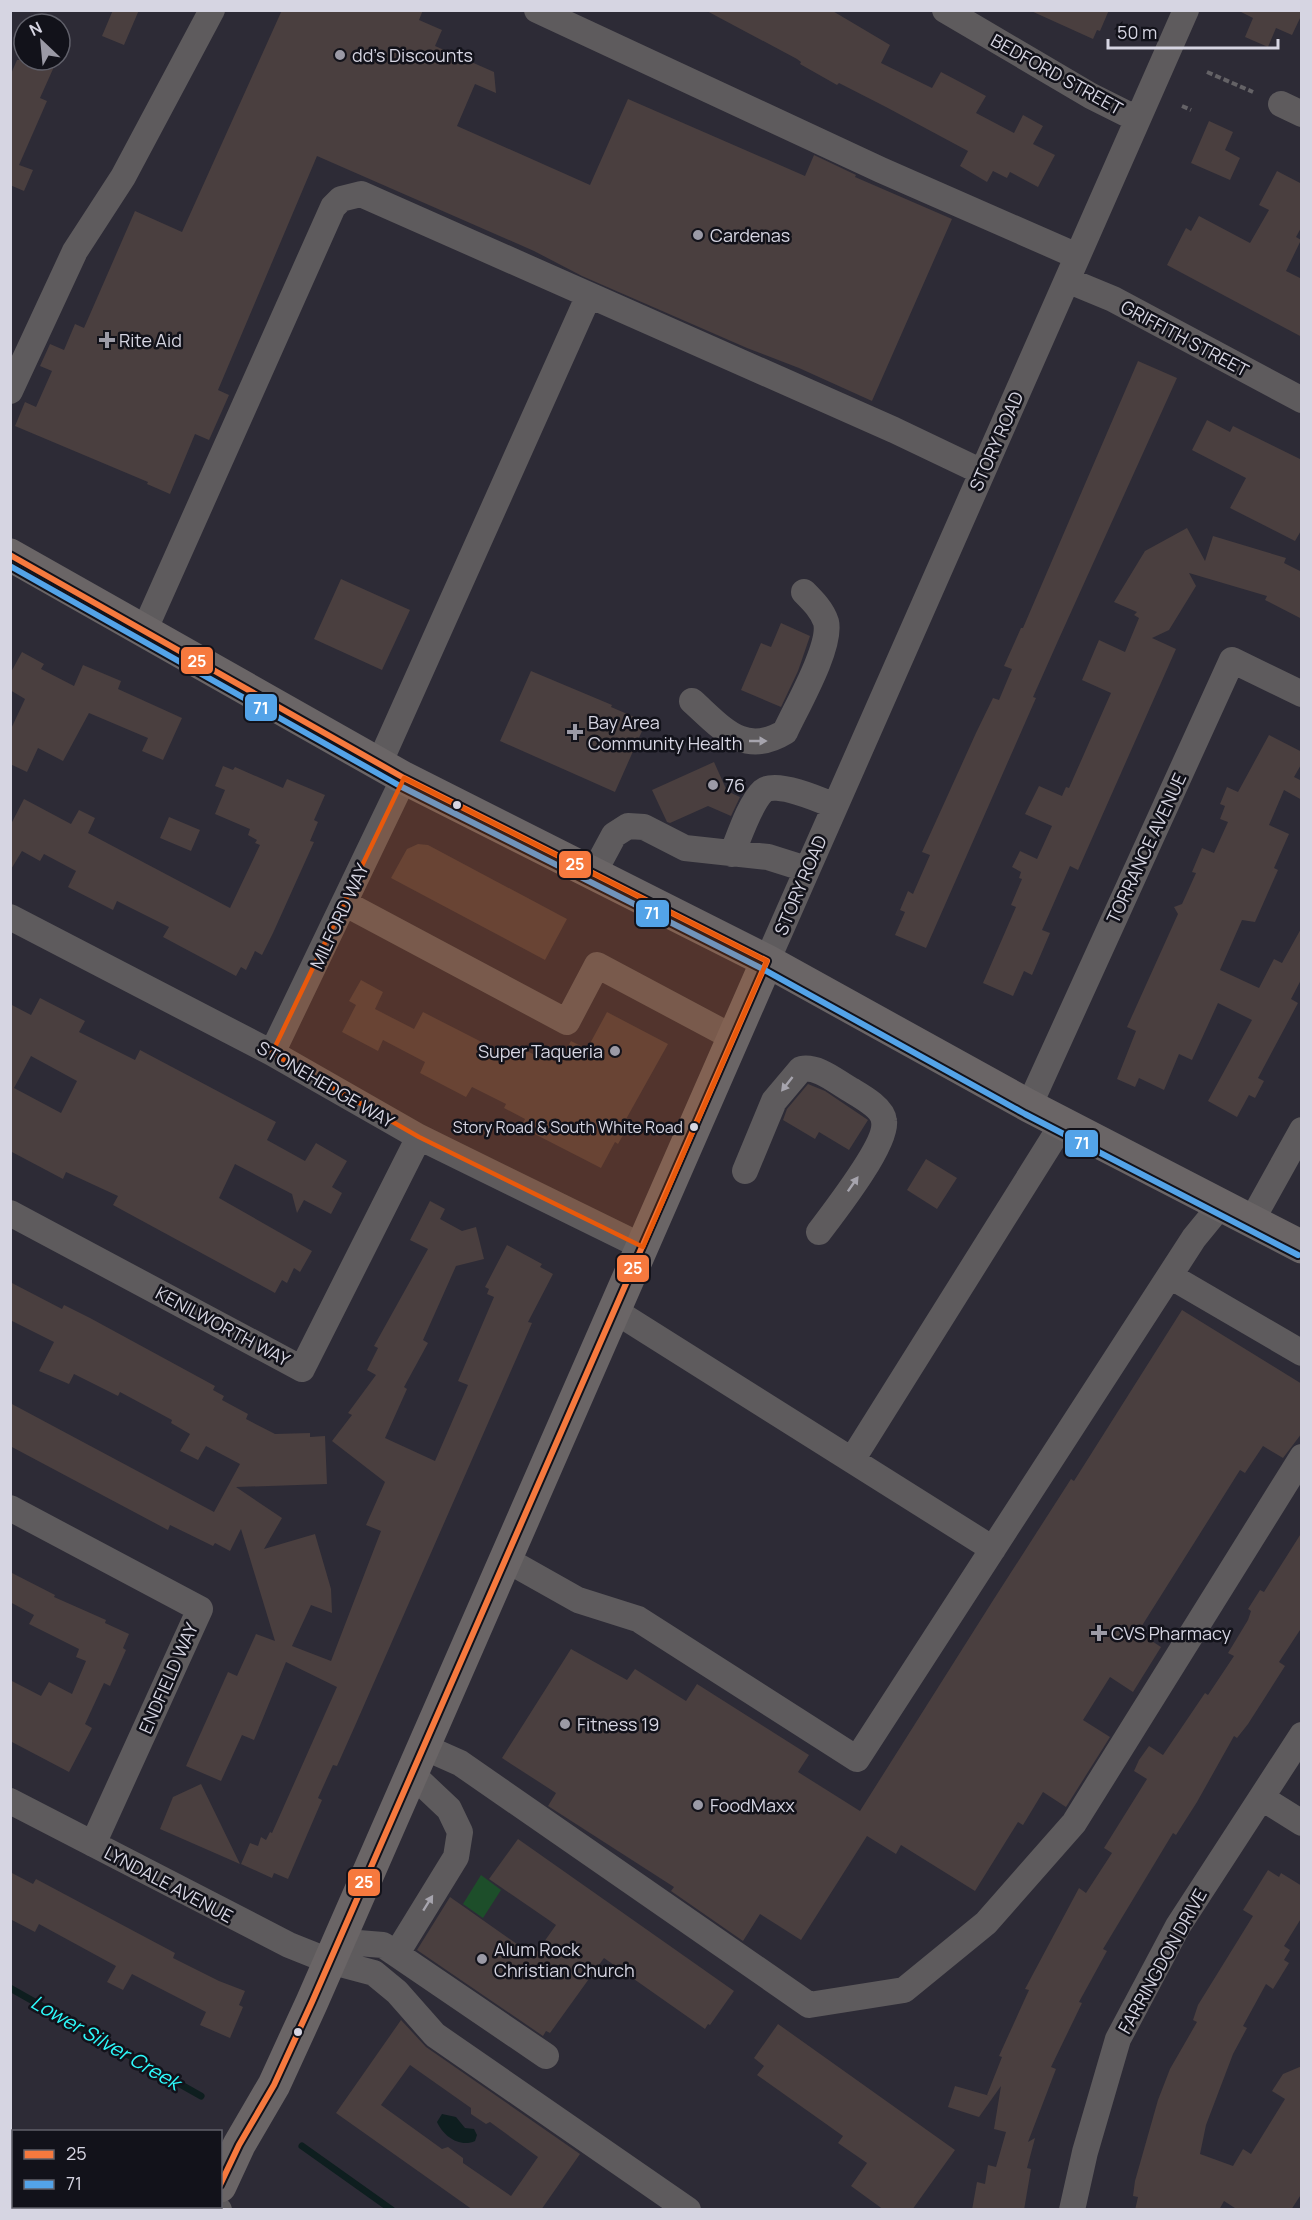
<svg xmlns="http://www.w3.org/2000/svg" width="1312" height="2220" font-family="Manrope,sans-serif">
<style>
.green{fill:#1d4e2a}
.water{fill:#0e1e1f}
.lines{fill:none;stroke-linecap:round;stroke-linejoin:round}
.stream{stroke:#0e1e1f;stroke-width:7}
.building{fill:#4a3f3f;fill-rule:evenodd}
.path{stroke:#646266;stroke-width:4;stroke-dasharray:6 3;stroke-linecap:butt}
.minor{stroke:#5e5b5d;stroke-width:26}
.major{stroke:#6a6566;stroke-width:33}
.bus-1-casing{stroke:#12121a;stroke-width:10}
.bus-2-casing{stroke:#12121a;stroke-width:10}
.bus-1{stroke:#f6793e;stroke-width:6}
.bus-2{stroke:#53a3e8;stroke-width:6}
.oneway{fill:#a6a4ad}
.marked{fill:#e8590c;fill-opacity:0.2;stroke:#e8590c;stroke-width:4.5;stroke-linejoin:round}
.poi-dot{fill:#9b9aa6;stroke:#12121a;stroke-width:2}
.bus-dot{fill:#d6d5e2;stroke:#12121a;stroke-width:2}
.labels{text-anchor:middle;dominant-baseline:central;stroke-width:5;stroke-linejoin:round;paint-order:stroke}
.bus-label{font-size:16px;fill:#d6d5e2;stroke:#12121a;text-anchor:end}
.poi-label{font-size:18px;fill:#d6d5e2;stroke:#12121a;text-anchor:start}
.street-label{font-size:18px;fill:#d6d5e2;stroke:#12121a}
.water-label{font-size:20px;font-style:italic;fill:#2dfbfc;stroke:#12121a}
.line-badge{stroke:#12121a;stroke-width:2}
.badge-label{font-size:16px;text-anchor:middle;font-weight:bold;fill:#fff}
</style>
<rect width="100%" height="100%" fill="#2d2b36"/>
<path class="green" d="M 481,1875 L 501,1890 L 483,1918 L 463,1904 Z"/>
<path class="water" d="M 442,2114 L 456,2117 L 465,2128 L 474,2129 L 477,2135 L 475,2141 C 460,2148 443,2136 437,2122 Z"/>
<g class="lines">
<path class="stream" d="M 10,1988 L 201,2096
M 302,2146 L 392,2210"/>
</g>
<path class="building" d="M 113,10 L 139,10 L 124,45 L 102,36 Z
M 282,10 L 423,10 L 419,20 L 442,30 L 435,46 L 494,72 L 496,93 L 475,84 L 457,126 L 590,185 L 628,99 L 805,176 L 814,155 L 856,175 L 855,177 L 952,219 L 872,401 L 799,368 L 747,348 L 582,276 L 534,251 L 317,156 L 218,390 L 229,395 L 209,440 L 195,434 L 170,494 L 147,484 L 148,482 L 15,426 L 25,402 L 36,407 L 52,371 L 40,366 L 50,344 L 64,350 L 75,324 L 84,328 L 135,211 L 182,232 Z
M 705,10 L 831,10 L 890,45 L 881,63 L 932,88 L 941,72 L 960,82 L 986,96 L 976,113 L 1014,133 L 1023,115 L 1043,126 L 1033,144 L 1055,155 L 1038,187 L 1010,172 L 1007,178 L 993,171 L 987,182 L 960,166 L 968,151 L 886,107 L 839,83 L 837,85 L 800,64 L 801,62 L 797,59 Z
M 1029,10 L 1109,10 L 1100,31 L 1097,30 L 1093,39 Z
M 1237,10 L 1302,10 L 1302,14 L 1292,35 L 1276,28 L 1268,47 L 1245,37 L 1253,18 Z
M 17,60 L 57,60 L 40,98 L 47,101 L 19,165 L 33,170 L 24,191 L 10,185 L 10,76 Z
M 1209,121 L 1233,132 L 1225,150 L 1240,158 L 1230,180 L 1191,163 Z
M 1277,171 L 1302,184 L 1302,226 L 1296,237 L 1301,240 L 1286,271 L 1302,279 L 1302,337 L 1167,265 L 1186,228 L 1191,231 L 1199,216 L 1250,243 L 1269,210 L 1259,205 Z
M 1138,361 L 1177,378 L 1057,643 L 1033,697 L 1036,698 L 926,948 L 895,935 L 905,912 L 900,910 L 908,891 L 913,894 L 930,855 L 922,852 L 976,733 L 993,698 L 999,700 L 1012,669 L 1004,666 L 1021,628 L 1023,628 Z
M 1207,420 L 1230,432 L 1233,426 L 1302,460 L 1302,529 L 1295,541 L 1230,508 L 1246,478 L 1192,450 Z
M 1187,528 L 1205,561 L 1213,536 L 1286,558 L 1284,563 L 1302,572 L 1302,619 L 1265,600 L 1267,596 L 1189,573 L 1196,586 L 1169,630 L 1152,638 L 1176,649 L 1078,870 L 1070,866 L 1053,905 L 1042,930 L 1050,933 L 1032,975 L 1024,971 L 1013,996 L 983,983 L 1016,907 L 1011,905 L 1022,879 L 1019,878 L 1021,872 L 1012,867 L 1020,851 L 1037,859 L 1052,826 L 1025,814 L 1039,786 L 1062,796 L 1066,787 L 1069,788 L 1111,693 L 1082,680 L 1099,640 L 1125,652 L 1139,618 L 1134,615 L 1137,612 L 1114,602 L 1145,551 Z
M 341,579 L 410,610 L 382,670 L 314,639 Z
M 781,623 L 810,636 L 798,671 L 781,707 L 741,690 L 761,643 L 771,647 Z
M 22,652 L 44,664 L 41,669 L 74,686 L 83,665 L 121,681 L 118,689 L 182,718 L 163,760 L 142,751 L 148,738 L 89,713 L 63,761 L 38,748 L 27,772 L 10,764 L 10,731 L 25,699 L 10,690 L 10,674 Z
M 531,671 L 612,705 L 611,707 L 646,722 L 615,792 L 500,741 Z
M 1269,735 L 1302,752 L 1302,763 L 1294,777 L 1302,781 L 1302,800 L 1284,790 L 1269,825 L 1289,834 L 1274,868 L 1278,870 L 1255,922 L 1242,920 L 1220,970 L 1259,988 L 1274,959 L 1282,963 L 1302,927 L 1302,978 L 1291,999 L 1298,1003 L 1258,1078 L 1264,1081 L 1255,1098 L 1249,1095 L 1237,1117 L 1208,1101 L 1252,1020 L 1218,1003 L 1192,1060 L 1179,1054 L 1164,1090 L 1139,1078 L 1135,1087 L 1117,1079 L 1136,1031 L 1127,1027 L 1178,914 L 1174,907 L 1182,904 L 1196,873 L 1192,872 L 1202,848 L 1214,853 L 1228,822 L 1220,819 L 1225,806 L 1220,804 L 1227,787 L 1238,792 Z
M 714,762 L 727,791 L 740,797 L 731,816 L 708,806 L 670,823 L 667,822 L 652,790 Z
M 223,766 L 233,770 L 235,767 L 283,788 L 287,779 L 325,795 L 314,820 L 318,822 L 310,841 L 314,842 L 273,933 L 262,955 L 255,951 L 246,970 L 241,967 L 236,976 L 163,937 L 169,927 L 117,901 L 113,910 L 68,887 L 76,871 L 44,854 L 40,861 L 22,851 L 10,871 L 10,826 L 24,799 L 71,824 L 79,810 L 95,818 L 88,833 L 230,908 L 260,845 L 255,843 L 257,840 L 248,835 L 250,829 L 215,814 L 225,790 L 215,786 Z
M 169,817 L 200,830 L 191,851 L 160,838 Z
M 418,844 L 428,845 L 567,919 L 545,960 L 391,878 L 407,849 Z
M 361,980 L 383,992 L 375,1009 L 414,1029 L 423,1012 L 513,1058 L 518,1047 L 533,1054 L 534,1051 L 558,1063 L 571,1041 L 587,1049 L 607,1012 L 668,1044 L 625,1121 L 630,1123 L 618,1144 L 615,1142 L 601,1168 L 521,1127 L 525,1119 L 504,1108 L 506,1104 L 472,1087 L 466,1097 L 420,1073 L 425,1062 L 383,1040 L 378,1051 L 342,1032 L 356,1005 L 349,1001 Z
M 40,998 L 85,1021 L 79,1032 L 135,1060 L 140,1050 L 276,1122 L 267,1140 L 305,1161 L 316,1143 L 347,1161 L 332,1187 L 342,1193 L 331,1214 L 304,1200 L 297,1213 L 292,1194 L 235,1164 L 219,1198 L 312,1251 L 300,1272 L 294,1268 L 287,1283 L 282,1280 L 275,1293 L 113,1205 L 118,1196 L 66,1172 L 63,1179 L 10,1151 L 10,1004 L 31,1015 ZM 31,1056 L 77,1081 L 61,1113 L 14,1088 Z
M 808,1084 L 825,1091 L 868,1120 L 849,1150 L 819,1132 L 815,1139 L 783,1120 L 787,1109 Z
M 926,1159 L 957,1178 L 937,1209 L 907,1190 Z
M 430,1201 L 445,1209 L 440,1219 L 462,1231 L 476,1227 L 484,1259 L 456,1266 L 423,1340 L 428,1343 L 404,1387 L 407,1389 L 385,1438 L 435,1461 L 468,1385 L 458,1381 L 494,1297 L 487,1294 L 489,1289 L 485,1287 L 507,1245 L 542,1264 L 540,1267 L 553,1274 L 528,1322 L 532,1323 L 354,1728 L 337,1766 L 333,1765 L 318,1798 L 322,1800 L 288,1879 L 274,1873 L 272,1878 L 241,1864 L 250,1843 L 258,1846 L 261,1837 L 266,1840 L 270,1832 L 272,1833 L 337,1687 L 286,1662 L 254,1740 L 242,1735 L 221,1781 L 186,1766 L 228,1672 L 237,1676 L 256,1634 L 275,1641 L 241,1529 L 230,1551 L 215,1543 L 213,1546 L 170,1525 L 168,1530 L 10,1446 L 10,1403 L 214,1512 L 240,1464 L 206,1446 L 198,1460 L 180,1451 L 190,1434 L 171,1423 L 172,1420 L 120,1392 L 118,1396 L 74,1374 L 69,1384 L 39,1371 L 54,1342 L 10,1320 L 10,1282 L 62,1309 L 64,1305 L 90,1318 L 215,1386 L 213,1390 L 224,1396 L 222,1400 L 248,1414 L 246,1419 L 275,1434 L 310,1433 L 310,1437 L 325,1436 L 327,1484 L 236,1487 L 282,1518 L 264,1549 L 315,1534 L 331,1589 L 332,1613 L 311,1605 L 292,1646 L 331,1661 L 381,1531 L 366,1525 L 385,1482 L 332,1441 L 352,1415 L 348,1413 L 376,1375 L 367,1370 L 378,1348 L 374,1346 L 428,1249 L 410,1240 Z
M 1182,1310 L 1302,1384 L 1302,1433 L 1283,1458 L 1263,1446 L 1245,1473 L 1240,1470 L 1138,1632 L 1161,1647 L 1133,1692 L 1110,1677 L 1083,1720 L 1110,1737 L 1066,1807 L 1043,1792 L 1023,1825 L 1018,1822 L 975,1891 L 901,1845 L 896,1854 L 867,1836 L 801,1940 L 760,1914 L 743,1941 L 671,1891 L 674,1887 L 548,1806 L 556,1793 L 502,1758 L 571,1649 L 627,1680 L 635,1669 L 686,1701 L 697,1684 L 809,1755 L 798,1772 L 860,1811 L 992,1602 L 1071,1479 L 1074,1481 Z
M 1302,1532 L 1302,1627 L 1279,1662 L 1285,1666 L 1248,1724 L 1237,1738 L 1234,1736 L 1197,1802 L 1176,1835 L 1173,1833 L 1103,1949 L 1107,1951 L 1079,2002 L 1082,2003 L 1051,2067 L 1056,2069 L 1028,2142 L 1035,2138 L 1027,2168 L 1031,2169 L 1024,2210 L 972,2210 L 977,2182 L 985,2184 L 988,2165 L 996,2167 L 1006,2132 L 994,2129 L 1001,2086 L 979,2117 L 948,2107 L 955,2086 L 990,2096 L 987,2095 L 1002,2057 L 999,2056 L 1029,1990 L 1025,1989 L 1079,1888 L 1086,1893 L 1112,1853 L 1104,1848 L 1147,1779 L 1134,1771 L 1139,1760 L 1149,1746 L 1163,1755 L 1205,1693 L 1208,1695 L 1234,1656 L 1228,1653 L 1248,1620 L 1251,1611 L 1248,1609 L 1260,1590 L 1264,1592 Z
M 10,1572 L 55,1595 L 54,1597 L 106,1620 L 105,1623 L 129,1634 L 123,1648 L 126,1650 L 110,1686 L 104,1683 L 85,1724 L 92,1728 L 69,1772 L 10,1741 L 10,1680 L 41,1696 L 49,1682 L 72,1694 L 86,1661 L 76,1657 L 79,1649 L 29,1624 L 34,1615 L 10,1602 Z
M 201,1784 L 240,1864 L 160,1829 L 173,1797 Z
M 518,1839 L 734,1991 L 710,2025 L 708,2024 L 705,2029 L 604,1958 L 550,2033 L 546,2031 L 543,2036 L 417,1950 L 450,1897 L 534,1956 L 556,1925 L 489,1879 Z
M 1268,1870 L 1279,1877 L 1281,1873 L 1302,1886 L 1302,1917 L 1284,1946 L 1290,1950 L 1284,1960 L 1289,1963 L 1273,1989 L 1266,1984 L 1243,2026 L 1247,2028 L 1233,2054 L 1206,2125 L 1200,2154 L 1233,2166 L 1243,2149 L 1251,2154 L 1285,2099 L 1272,2091 L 1283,2074 L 1302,2066 L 1302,2193 L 1291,2210 L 1238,2210 L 1224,2201 L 1219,2210 L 1135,2210 L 1138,2197 L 1133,2196 L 1135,2181 L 1158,2100 L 1170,2069 L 1197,2022 L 1193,2020 L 1198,2005 L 1253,1916 L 1243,1910 Z
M 10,1872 L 33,1884 L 36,1879 L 175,1953 L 173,1958 L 219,1981 L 245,1991 L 239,2005 L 243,2007 L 230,2038 L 200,2025 L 206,2012 L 132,1974 L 123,1990 L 107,1982 L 116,1966 L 39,1924 L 35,1932 L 10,1919 Z
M 401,2020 L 426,2047 L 580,2154 L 541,2210 L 473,2210 L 336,2113 ZM 410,2065 L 471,2108 L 471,2114 L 486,2124 L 490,2122 L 538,2157 L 511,2196 L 463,2163 L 463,2158 L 448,2147 L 442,2149 L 381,2105 Z
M 778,2024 L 955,2150 L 912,2210 L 884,2210 L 851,2186 L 867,2163 L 838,2143 L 843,2136 L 757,2075 L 764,2066 L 754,2058 Z"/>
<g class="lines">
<path class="path" d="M 1207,72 L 1253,92
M 1182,106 L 1191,110"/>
<path class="minor" d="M 537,10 L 881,170 L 1077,256
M 945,10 L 1091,96 L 1137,119
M 1281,104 L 1302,114
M 1067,280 L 1113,299 L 1302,400
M 10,391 L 75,251 L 123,177 L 212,10
M 144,631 L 333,207 L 341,199 L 361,194 L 894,430 L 982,472
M 692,701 C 722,728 744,757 785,732 C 796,708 832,646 826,622 C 822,610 813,601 804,592
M 379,764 L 589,295
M 732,854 C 739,837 750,803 763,791 C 775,780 821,800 835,806
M 593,874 L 614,835 L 628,826 L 644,827 L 685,848 L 768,857 L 806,869
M 346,904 L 567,1022 L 597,965 L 734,1038
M 10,917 L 272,1053 L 419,1137 L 643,1247
M 767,961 L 1186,10
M 272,1053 L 404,778
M 1029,1106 L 1232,660 L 1302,694
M 745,1171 L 774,1101 L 801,1069 C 819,1066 835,1081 851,1090 C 861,1096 883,1108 884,1121 C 888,1143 834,1212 819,1232
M 10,1213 L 302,1369 L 419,1137
M 1252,1220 L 1302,1130
M 1170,1276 L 1302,1353
M 615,1311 L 993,1549
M 852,1460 L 1063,1123
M 10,1508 L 200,1609 L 93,1844
M 507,1560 L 578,1600 L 638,1619 L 857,1759 L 1194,1238 L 1221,1205
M 424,1747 L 460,1763 L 809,2005 L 904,1990 L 986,1923 L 1074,1823 L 1302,1457
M 1262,1798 L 1302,1823
M 10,1801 L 289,1945 L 329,1961 L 374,1973 L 397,1992 L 435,2035 L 688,2210
M 397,1953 L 456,1857 L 460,1832 L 449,1809 L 412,1774
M 329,1961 L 358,1943 L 383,1945 L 546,2056
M 213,2206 L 219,2210
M 1072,2210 L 1085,2152 L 1118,2039 L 1178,1926 L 1302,1735"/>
<path class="major" d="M 10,555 L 404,778 L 767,961 L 1029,1106 L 1302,1247
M 220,2186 L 239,2145 L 274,2085 L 312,2002 L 767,961"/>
<defs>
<path id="bus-1" d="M 10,555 L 404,778 L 767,961
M 220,2185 L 239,2145 L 274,2085 L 312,2002 L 767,961"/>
<path id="bus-2" d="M 10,566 L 400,786 L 763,969 L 1025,1114 L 1298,1255"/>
</defs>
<use href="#bus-1" class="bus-1-casing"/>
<use href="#bus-2" class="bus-2-casing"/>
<use href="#bus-1" class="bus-1"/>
<use href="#bus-2" class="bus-2"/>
</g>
<defs><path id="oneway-solid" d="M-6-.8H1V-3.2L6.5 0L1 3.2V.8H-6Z" transform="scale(1.5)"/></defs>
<g class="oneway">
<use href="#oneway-solid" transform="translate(758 741)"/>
<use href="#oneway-solid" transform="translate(787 1084) rotate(128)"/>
<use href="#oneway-solid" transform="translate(853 1184) rotate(-55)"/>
<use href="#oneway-solid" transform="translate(428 1903) rotate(-58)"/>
</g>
<path class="marked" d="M 404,778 L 767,961 L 643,1247 L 419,1137 L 272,1053 Z"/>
<g class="poi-dot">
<circle cx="340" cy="55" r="6"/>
<circle cx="698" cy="235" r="6"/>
<path d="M104 331h6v6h6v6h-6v6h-6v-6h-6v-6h6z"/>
<path d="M572 723h6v6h6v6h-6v6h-6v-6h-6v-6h6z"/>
<circle cx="713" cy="785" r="6"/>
<circle cx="615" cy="1051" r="6"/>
<path d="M1096 1624h6v6h6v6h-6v6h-6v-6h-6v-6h6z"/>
<circle cx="565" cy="1724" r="6"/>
<circle cx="698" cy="1805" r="6"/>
<circle cx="482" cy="1959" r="6"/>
</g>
<g class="bus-dot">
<circle cx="457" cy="805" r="5"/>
<circle cx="694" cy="1127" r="5"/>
<circle cx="298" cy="2032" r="5"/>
</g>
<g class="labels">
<g class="bus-label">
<text x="683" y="1127">Story Road &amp; South White Road</text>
</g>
<g class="poi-label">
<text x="352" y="55">dd’s Discounts</text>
<text x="710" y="235">Cardenas</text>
<text x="119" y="340">Rite Aid</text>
<text x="588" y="722">Bay Area<tspan x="588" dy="21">Community Health</tspan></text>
<text x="725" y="785">76</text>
<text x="603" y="1051" text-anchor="end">Super Taqueria</text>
<text x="1111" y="1633">CVS Pharmacy</text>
<text x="577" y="1724">Fitness 19</text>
<text x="710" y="1805">FoodMaxx</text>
<text x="494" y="1949">Alum Rock<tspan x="494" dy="21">Christian Church</tspan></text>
</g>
<g class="street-label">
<text transform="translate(1057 74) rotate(29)">BEDFORD STREET</text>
<text transform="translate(1185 338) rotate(28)">GRIFFITH STREET</text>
<text transform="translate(996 441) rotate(-66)">STORY ROAD</text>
<text transform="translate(1146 848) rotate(-65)">TORRANCE AVENUE</text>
<text transform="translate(800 885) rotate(-67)">STORY ROAD</text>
<text transform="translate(339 916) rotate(-65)">MILFORD WAY</text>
<text transform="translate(326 1084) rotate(30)">STONEHEDGE WAY</text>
<text transform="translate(223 1326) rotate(28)">KENILWORTH WAY</text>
<text transform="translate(168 1678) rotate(-66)">ENDFIELD WAY</text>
<text transform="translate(169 1884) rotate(28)">LYNDALE AVENUE</text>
<text transform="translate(1162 1961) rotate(-61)">FARRINGDON DRIVE</text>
</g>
<g class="water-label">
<text transform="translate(106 2042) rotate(30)">Lower Silver Creek</text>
</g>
</g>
<g class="line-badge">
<rect x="180" y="646" width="34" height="29" rx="6" fill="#f6793e"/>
<rect x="244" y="693" width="34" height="29" rx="6" fill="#53a3e8"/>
<rect x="558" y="850" width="34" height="29" rx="6" fill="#f6793e"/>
<rect x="635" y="899" width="35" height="29" rx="6" fill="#53a3e8"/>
<rect x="1064" y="1129" width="35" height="29" rx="6" fill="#53a3e8"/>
<rect x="616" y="1254" width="34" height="29" rx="6" fill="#f6793e"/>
<rect x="347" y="1868" width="34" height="29" rx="6" fill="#f6793e"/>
</g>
<g class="badge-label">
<text x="197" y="667">25</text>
<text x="261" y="714">71</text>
<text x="575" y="870">25</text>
<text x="652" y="919">71</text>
<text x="1082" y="1149">71</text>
<text x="633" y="1274">25</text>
<text x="364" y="1888">25</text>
</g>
<rect width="1312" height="2220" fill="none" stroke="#d6d5e2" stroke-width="24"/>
<rect x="12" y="2130" width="210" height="78" fill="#12121a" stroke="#60606a" stroke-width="1.5"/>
<rect x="24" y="2150" width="30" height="9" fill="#f6793e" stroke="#60606a" stroke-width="1.5"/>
<text x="66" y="2160" font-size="18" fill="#d6d5e2">25</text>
<rect x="24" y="2180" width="30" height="9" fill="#53a3e8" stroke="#60606a" stroke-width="1.5"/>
<text x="66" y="2190" font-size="18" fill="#d6d5e2">71</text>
<g transform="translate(42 42) rotate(334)"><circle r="28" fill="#12121a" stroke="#60606a" stroke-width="1.5"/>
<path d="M0-4.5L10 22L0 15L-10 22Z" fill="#9b9aa6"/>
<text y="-9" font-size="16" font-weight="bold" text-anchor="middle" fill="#d6d5e2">N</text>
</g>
<path d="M1108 39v9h170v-9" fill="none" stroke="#d6d5e2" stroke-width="3"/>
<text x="1117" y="39" font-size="18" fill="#d6d5e2" stroke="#12121a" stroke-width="4.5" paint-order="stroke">50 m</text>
</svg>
